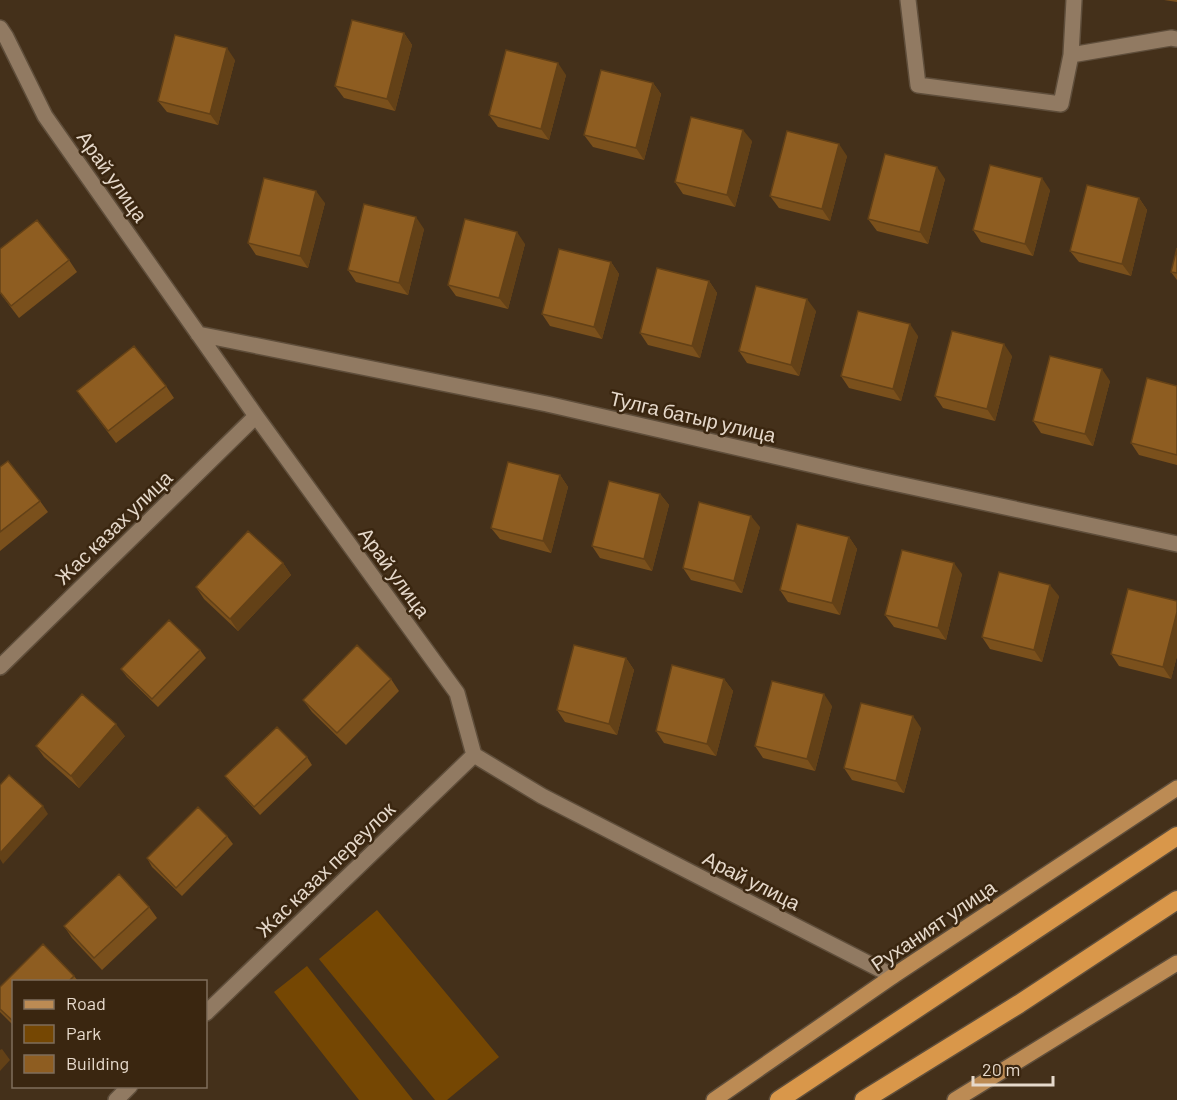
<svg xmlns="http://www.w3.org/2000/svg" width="1177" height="1100" font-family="Barlow,sans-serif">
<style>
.green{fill:#754703}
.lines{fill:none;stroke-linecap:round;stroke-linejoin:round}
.minor-casing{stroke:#5f4e3b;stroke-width:18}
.major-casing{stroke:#5f4e3b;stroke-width:18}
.highway-casing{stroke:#5f4e3b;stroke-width:21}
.minor{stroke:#917a62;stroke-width:15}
.major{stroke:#bc8b54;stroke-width:15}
.highway{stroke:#d9974a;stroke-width:18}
.wall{fill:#7a501c}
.shaded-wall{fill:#634117}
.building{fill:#8e5d21;stroke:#634117;stroke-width:1.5}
.labels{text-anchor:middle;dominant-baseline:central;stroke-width:5;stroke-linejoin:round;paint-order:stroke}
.street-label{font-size:20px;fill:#e6d9cb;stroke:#3a2610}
</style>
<rect width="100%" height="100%" fill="#44301a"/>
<path class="green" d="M 377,910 L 499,1057 L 447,1100 L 435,1100 L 319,959 Z
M 307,966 L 413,1100 L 359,1100 L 274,992 Z"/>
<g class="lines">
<defs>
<path id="minor" d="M 908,0 L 918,85 L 1061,104 L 1071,55 L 1171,38 L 1177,39
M 0,28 L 6,37 L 45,116 L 256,416 L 457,693 L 474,755 L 542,796 L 893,976
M 1071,55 L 1074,0
M 198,334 L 547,404 L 861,476 L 1177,544
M 0,667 L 256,416
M 206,1013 L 474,755
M 116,1100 L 130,1086"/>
<path id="major" d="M 714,1100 L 893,976 L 1177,788
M 955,1100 L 1177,963"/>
<path id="highway" d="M 779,1100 L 1177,836
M 864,1100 L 1019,1004 L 1177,900"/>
</defs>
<use href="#minor" class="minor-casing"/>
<use href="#major" class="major-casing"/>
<use href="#highway" class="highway-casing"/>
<use href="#minor" class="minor"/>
<use href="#major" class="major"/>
<use href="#highway" class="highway"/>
</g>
<path class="wall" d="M 1164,0 L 1177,0 L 1177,2 Z
M 404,33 L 412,45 L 395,111 L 344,98 L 335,86 Z
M 235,60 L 218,125 L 167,112 L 158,101 Z
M 566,75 L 549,140 L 498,127 L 489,115 Z
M 653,83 L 661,94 L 644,160 L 593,147 L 584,135 Z
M 752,141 L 735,207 L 683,194 L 675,182 Z
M 847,156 L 830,221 L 779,208 L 770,196 Z
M 945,179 L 928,244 L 877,231 L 868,219 Z
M 1050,190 L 1033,256 L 981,242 L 973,230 Z
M 1139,198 L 1147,210 L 1131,276 L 1079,262 L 1070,251 Z
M 325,203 L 308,268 L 256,255 L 248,243 Z
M 424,229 L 408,295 L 356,282 L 348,270 Z
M 525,244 L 508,309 L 456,296 L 448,285 Z
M 1177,248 L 1177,280 L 1171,272 Z
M 0,249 L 69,260 L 77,272 L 19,318 L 0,293 Z
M 611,262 L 619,274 L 602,339 L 550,326 L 542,314 Z
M 709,281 L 717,293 L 700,358 L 648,345 L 640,333 Z
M 816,311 L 799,376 L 747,363 L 739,351 Z
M 918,336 L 901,401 L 849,388 L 841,376 Z
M 1012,356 L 995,421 L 943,408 L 935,396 Z
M 1110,381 L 1093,446 L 1041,433 L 1033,421 Z
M 166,386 L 174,398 L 116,443 L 77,391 Z
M 1177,386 L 1177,465 L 1139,455 L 1131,443 Z
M 0,467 L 40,501 L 48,512 L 0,551 Z
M 560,475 L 568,487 L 551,553 L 500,539 L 491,528 Z
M 660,494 L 669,505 L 652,571 L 600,558 L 592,546 Z
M 760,527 L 742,593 L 691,580 L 683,568 Z
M 849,537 L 857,549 L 840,615 L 788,602 L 780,590 Z
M 283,563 L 291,575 L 238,631 L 204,599 L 196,587 Z
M 962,574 L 946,640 L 894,627 L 885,615 Z
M 1059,596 L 1042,662 L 990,649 L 982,637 Z
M 1177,601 L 1177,656 L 1171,679 L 1119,666 L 1111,654 Z
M 200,650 L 206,658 L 158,707 L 127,677 L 121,669 Z
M 626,658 L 634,670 L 617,735 L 565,722 L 557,710 Z
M 391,679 L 399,691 L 346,745 L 312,712 L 303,700 Z
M 724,679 L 733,691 L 716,756 L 664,743 L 656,731 Z
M 832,706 L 815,771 L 763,758 L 755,746 Z
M 921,728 L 904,793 L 852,780 L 844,768 Z
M 125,736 L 79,788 L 44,757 L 36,746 Z
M 307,757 L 312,765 L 260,815 L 231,784 L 225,776 Z
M 227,836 L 233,844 L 182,896 L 152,867 L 147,858 Z
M 149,907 L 157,918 L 102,970 L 72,938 L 64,926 Z
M 43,944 L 74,976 L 78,981 L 14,981 L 14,1026 L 0,1012 L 0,987 Z"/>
<path class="shaded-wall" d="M 404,33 L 412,45 L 395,111 L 387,99 Z
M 227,48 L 235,60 L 218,125 L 210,114 Z
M 558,63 L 566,75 L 549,140 L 541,129 Z
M 653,83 L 661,94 L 644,160 L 636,148 Z
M 743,130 L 752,141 L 735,207 L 727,195 Z
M 839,144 L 847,156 L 830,221 L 822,209 Z
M 937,167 L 945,179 L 928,244 L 920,232 Z
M 1042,178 L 1050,190 L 1033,256 L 1025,244 Z
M 316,191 L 325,203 L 308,268 L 300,256 Z
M 1139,198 L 1147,210 L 1131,276 L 1122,264 Z
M 416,217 L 424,229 L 408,295 L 399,283 Z
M 517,232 L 525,244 L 508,309 L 499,298 Z
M 611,262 L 619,274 L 602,339 L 594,327 Z
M 709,281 L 717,293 L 700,358 L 692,346 Z
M 807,299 L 816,311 L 799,376 L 791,365 Z
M 910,324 L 918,336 L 901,401 L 893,389 Z
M 1004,344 L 1012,356 L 995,421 L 987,409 Z
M 1102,369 L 1110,381 L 1093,446 L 1085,434 Z
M 560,475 L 568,487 L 551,553 L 543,541 Z
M 660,494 L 669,505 L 652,571 L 644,559 Z
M 751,516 L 760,527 L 742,593 L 734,581 Z
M 849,537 L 857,549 L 840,615 L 832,603 Z
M 283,563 L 291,575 L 238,631 L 230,619 Z
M 954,563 L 962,574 L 946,640 L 938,628 Z
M 1050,585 L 1059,596 L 1042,662 L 1034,650 Z
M 1177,612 L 1177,656 L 1171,679 L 1163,667 Z
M 626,658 L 634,670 L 617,735 L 609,724 Z
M 724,679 L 733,691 L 716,756 L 707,744 Z
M 824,694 L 832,706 L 815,771 L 807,759 Z
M 913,716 L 921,728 L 904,793 L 896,781 Z
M 116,724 L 125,736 L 79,788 L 71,776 Z
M 43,806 L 48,814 L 3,864 L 0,859 L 0,853 Z
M 2,1049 L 10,1060 L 0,1071 L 0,1050 Z"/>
<path class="building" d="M 352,20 L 404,33 L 387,99 L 335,86 Z
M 175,35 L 227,48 L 210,114 L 158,101 Z
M 506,50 L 558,63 L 541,129 L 489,115 Z
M 601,70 L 653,83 L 636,148 L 584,135 Z
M 691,117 L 743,130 L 727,195 L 675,182 Z
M 787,131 L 839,144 L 822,209 L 770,196 Z
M 885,154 L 937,167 L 920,232 L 868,219 Z
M 990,165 L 1042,178 L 1025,244 L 973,230 Z
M 264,178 L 316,191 L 300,256 L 248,243 Z
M 1087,185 L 1139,198 L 1122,264 L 1070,251 Z
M 364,204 L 416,217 L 399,283 L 348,270 Z
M 465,219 L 517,232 L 499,298 L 448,285 Z
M 37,220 L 69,260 L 11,306 L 0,292 L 0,249 Z
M 1177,248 L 1177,273 L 1171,272 Z
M 559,249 L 611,262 L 594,327 L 542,314 Z
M 657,268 L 709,281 L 692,346 L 640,333 Z
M 756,286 L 807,299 L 791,365 L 739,351 Z
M 858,311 L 910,324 L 893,389 L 841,376 Z
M 952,331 L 1004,344 L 987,409 L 935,396 Z
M 134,346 L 166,386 L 108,431 L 77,391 Z
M 1050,356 L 1102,369 L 1085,434 L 1033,421 Z
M 1147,378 L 1177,386 L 1177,455 L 1131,443 Z
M 8,461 L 40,501 L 0,532 L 0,467 Z
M 508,462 L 560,475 L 543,541 L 491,528 Z
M 609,481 L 660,494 L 644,559 L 592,546 Z
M 699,502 L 751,516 L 734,581 L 683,568 Z
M 797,524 L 849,537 L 832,603 L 780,590 Z
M 248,531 L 283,563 L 230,619 L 196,587 Z
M 902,550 L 954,563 L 938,628 L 885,615 Z
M 999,572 L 1050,585 L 1034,650 L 982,637 Z
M 1128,589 L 1177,601 L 1177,612 L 1163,667 L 1111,654 Z
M 169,620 L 200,650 L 152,699 L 121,669 Z
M 357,645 L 391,679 L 337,733 L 303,700 Z
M 574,645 L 626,658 L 609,724 L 557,710 Z
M 672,665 L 724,679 L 707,744 L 656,731 Z
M 772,681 L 824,694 L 807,759 L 755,746 Z
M 82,694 L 116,724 L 71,776 L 36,746 Z
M 861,703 L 913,716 L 896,781 L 844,768 Z
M 277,727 L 307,757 L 254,807 L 225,776 Z
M 9,775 L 43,806 L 0,853 L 0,785 Z
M 198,807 L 227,836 L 176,888 L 147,858 Z
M 119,874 L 149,907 L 94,958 L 64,926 Z
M 43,944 L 74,976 L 69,981 L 14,981 L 14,1022 L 0,1009 L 0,987 Z"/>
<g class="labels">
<g class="street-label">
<text transform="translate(113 176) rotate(55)">Арай улица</text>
<text transform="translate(693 416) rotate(13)">Тулга батыр улица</text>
<text transform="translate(113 527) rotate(-44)">Жас казах улица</text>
<text transform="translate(395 572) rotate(54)">Арай улица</text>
<text transform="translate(325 869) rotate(-44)">Жас казах переулок</text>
<text transform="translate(752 880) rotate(27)">Арай улица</text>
<text transform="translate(933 925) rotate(-34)">Руханият улица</text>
</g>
</g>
<rect x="12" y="980" width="195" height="108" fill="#3a2610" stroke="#7f6e5b" stroke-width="1.5"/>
<rect x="24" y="1000" width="30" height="9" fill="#bc8b54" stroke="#7f6e5b" stroke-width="1.5"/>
<text x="66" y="1010" font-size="18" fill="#e6d9cb">Road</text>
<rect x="24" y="1025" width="30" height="18" fill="#754703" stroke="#7f6e5b" stroke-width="1.5"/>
<text x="66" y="1040" font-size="18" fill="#e6d9cb">Park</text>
<rect x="24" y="1055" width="30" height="18" fill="#8e5d21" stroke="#7f6e5b" stroke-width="1.5"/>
<text x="66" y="1070" font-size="18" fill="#e6d9cb">Building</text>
<path d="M973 1076v9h80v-9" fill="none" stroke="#e6d9cb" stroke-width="3"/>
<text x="982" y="1076" font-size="18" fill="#e6d9cb" stroke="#3a2610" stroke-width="4.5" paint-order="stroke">20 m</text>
</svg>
